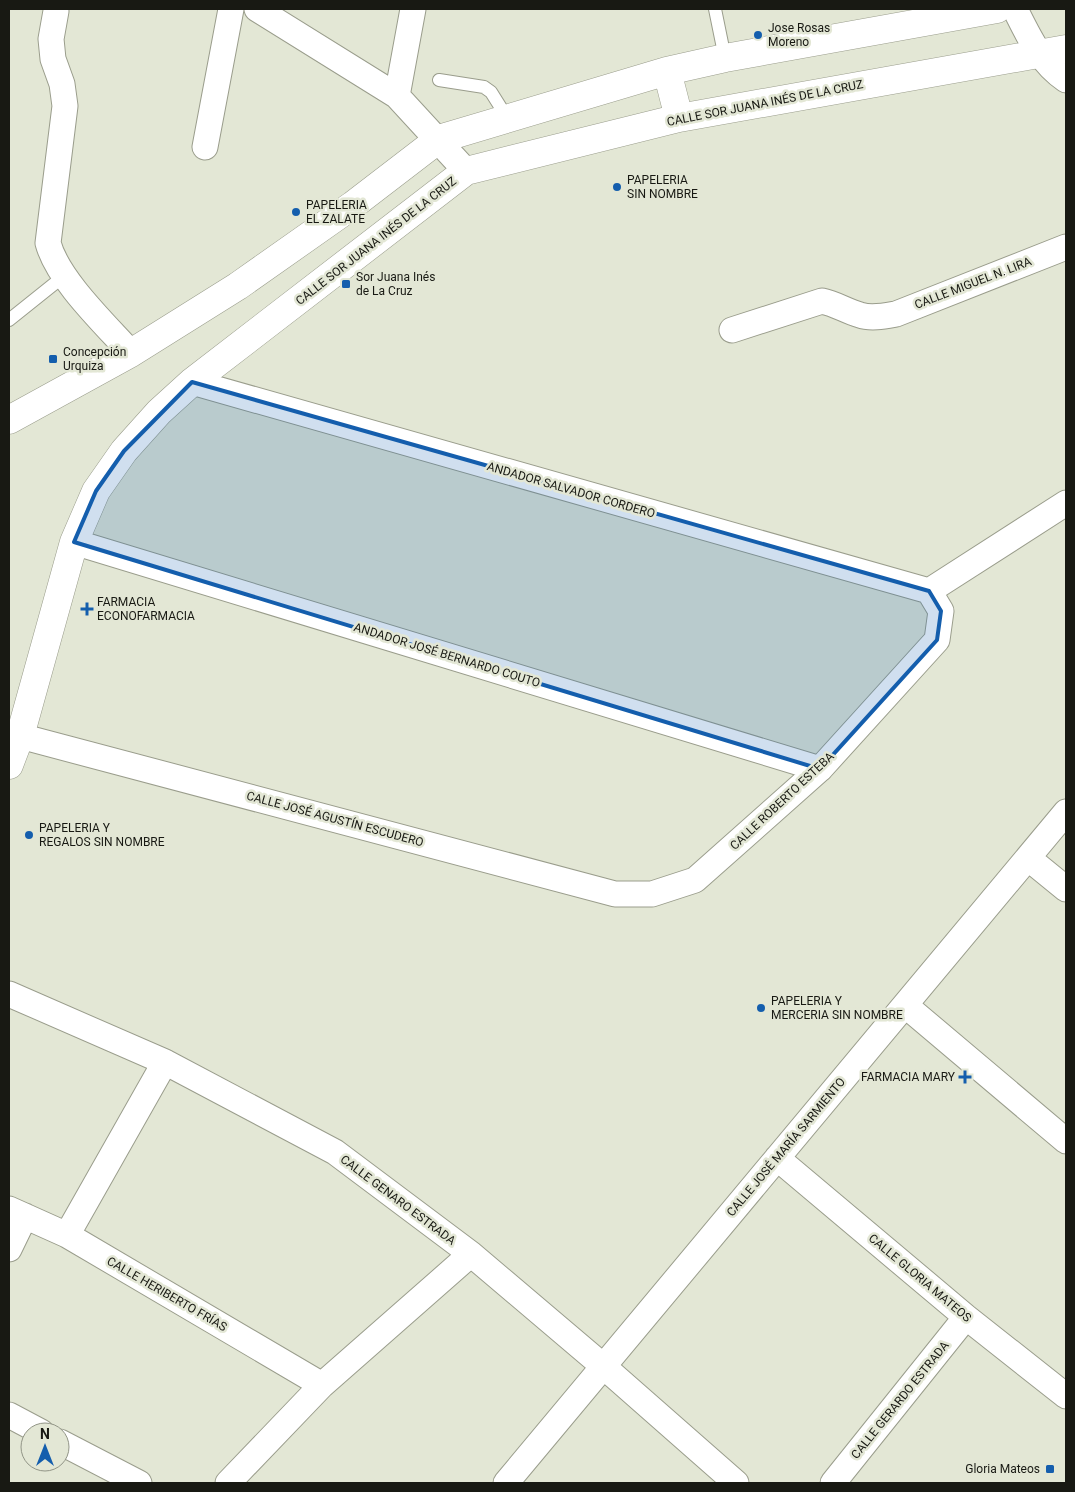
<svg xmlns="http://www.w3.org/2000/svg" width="1075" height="1492" font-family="Roboto,sans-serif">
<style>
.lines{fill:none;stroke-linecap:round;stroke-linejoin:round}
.lane-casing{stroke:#9a9d8c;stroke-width:14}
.street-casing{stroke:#9a9d8c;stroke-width:27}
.secondary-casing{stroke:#9a9d8c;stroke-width:29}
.lane{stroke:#fff;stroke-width:12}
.street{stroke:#fff;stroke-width:25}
.secondary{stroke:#fff;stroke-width:28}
.marked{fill:#145ead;fill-opacity:0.2;stroke:#145ead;stroke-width:4;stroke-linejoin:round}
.poi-dot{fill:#145ead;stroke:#e3e7d5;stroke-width:2}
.labels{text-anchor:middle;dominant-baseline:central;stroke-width:5;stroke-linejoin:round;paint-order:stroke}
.poi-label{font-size:12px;fill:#181913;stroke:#e3e7d5;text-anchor:start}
.street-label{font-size:12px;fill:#181913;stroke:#e3e7d5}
</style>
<rect width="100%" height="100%" fill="#e3e7d5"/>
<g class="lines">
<defs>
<path id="lane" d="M 715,9 L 725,58
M 439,80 L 484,87 L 491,92 L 508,119
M 9,320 L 64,276"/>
<path id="street" d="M 257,9 L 397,96 L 466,171
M 1015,9 C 1029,37 1040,62 1066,80
M 56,11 L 51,39 L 53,59 L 62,84 L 65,106 L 48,243 C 58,280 105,324 131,353
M 397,96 L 413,9
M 205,147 L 231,9
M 732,330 L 822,301 C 836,304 846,311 860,315 C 871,319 885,316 896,314 L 1066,247
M 74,542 L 820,769
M 929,591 L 1066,503
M 20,736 L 615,894 L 652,894 L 695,880 L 820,769 L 937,640 L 941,611 L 929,591 L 192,382
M 1028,858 L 1066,889
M 9,994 L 165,1062 L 335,1152 L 471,1254 L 603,1366 L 736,1483
M 905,1005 L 1066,1141
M 777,1158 L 966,1317 L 1066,1396
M 9,1209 L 67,1235 L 322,1385
M 67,1235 L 165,1062
M 9,1249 L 25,1216
M 9,1415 L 41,1432
M 60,1442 L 139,1483
M 228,1483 L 322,1385 L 471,1254
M 506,1483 L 1066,812
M 833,1483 L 966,1317"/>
<path id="secondary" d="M 667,71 L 679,118
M 9,420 L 131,353 L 238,286 L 353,205 L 439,139 L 667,71 L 725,58 L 997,9
M 9,765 L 20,736 L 74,542 L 96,491 L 124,451 L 159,412 L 192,382 L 466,171 L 679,118 L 1066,49"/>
</defs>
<use href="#lane" class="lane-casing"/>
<use href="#street" class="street-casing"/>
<use href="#secondary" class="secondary-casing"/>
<use href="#lane" class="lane"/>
<use href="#street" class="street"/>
<use href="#secondary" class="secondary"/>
</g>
<path class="marked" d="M 192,382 L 929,591 L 941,611 L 937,640 L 820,769 L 74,542 L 96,491 L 124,451 Z"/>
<g class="poi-dot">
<circle cx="758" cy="35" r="5"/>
<circle cx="617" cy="187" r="5"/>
<circle cx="296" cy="212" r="5"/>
<rect x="341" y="279" width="10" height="10" rx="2.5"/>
<rect x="48" y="354" width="10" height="10" rx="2.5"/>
<path d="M84.5 601.5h5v5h5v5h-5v5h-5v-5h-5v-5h5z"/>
<circle cx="29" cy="835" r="5"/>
<circle cx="761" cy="1008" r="5"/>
<path d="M962.5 1069.5h5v5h5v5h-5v5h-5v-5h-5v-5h5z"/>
<rect x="1045" y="1464" width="10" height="10" rx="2.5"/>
</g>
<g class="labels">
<g class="poi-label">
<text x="768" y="28">Jose Rosas<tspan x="768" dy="14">Moreno</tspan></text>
<text x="627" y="180">PAPELERIA<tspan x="627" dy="14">SIN NOMBRE</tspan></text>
<text x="306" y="205">PAPELERIA<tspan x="306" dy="14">EL ZALATE</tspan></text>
<text x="356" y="277">Sor Juana Inés<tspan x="356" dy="14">de La Cruz</tspan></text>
<text x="63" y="352">Concepción<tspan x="63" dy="14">Urquiza</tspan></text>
<text x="97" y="602">FARMACIA<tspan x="97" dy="14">ECONOFARMACIA</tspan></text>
<text x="39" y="828">PAPELERIA Y<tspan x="39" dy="14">REGALOS SIN NOMBRE</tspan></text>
<text x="771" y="1001">PAPELERIA Y<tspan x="771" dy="14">MERCERIA SIN NOMBRE</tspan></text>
<text x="955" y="1077" text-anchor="end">FARMACIA MARY</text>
<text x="1040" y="1469" text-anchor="end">Gloria Mateos</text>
</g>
<g class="street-label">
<text transform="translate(765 103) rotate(-11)">CALLE SOR JUANA INÉS DE LA CRUZ</text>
<text transform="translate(376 241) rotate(-38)">CALLE SOR JUANA INÉS DE LA CRUZ</text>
<text transform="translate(973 283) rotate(-21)">CALLE MIGUEL N. LIRA</text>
<text transform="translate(571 490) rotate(16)">ANDADOR SALVADOR CORDERO</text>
<text transform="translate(447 655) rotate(17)">ANDADOR JOSÉ BERNARDO COUTO</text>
<text transform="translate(782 801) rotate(-43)">CALLE ROBERTO ESTEBA</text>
<text transform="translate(335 819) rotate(15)">CALLE JOSÉ AGUSTÍN ESCUDERO</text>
<text transform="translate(786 1147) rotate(-50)">CALLE JOSÉ MARÍA SARMIENTO</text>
<text transform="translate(398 1200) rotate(37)">CALLE GENARO ESTRADA</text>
<text transform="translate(920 1278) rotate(40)">CALLE GLORIA MATEOS</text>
<text transform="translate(167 1294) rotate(30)">CALLE HERIBERTO FRÍAS</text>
<text transform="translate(900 1400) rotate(-51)">CALLE GERARDO ESTRADA</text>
</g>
</g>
<rect width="1075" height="1492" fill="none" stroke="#181913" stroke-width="20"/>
<g transform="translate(45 1447)"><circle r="24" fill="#e3e7d5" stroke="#929587"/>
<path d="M0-4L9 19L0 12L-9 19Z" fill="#145ead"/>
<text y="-8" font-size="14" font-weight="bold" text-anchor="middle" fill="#181913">N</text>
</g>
</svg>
